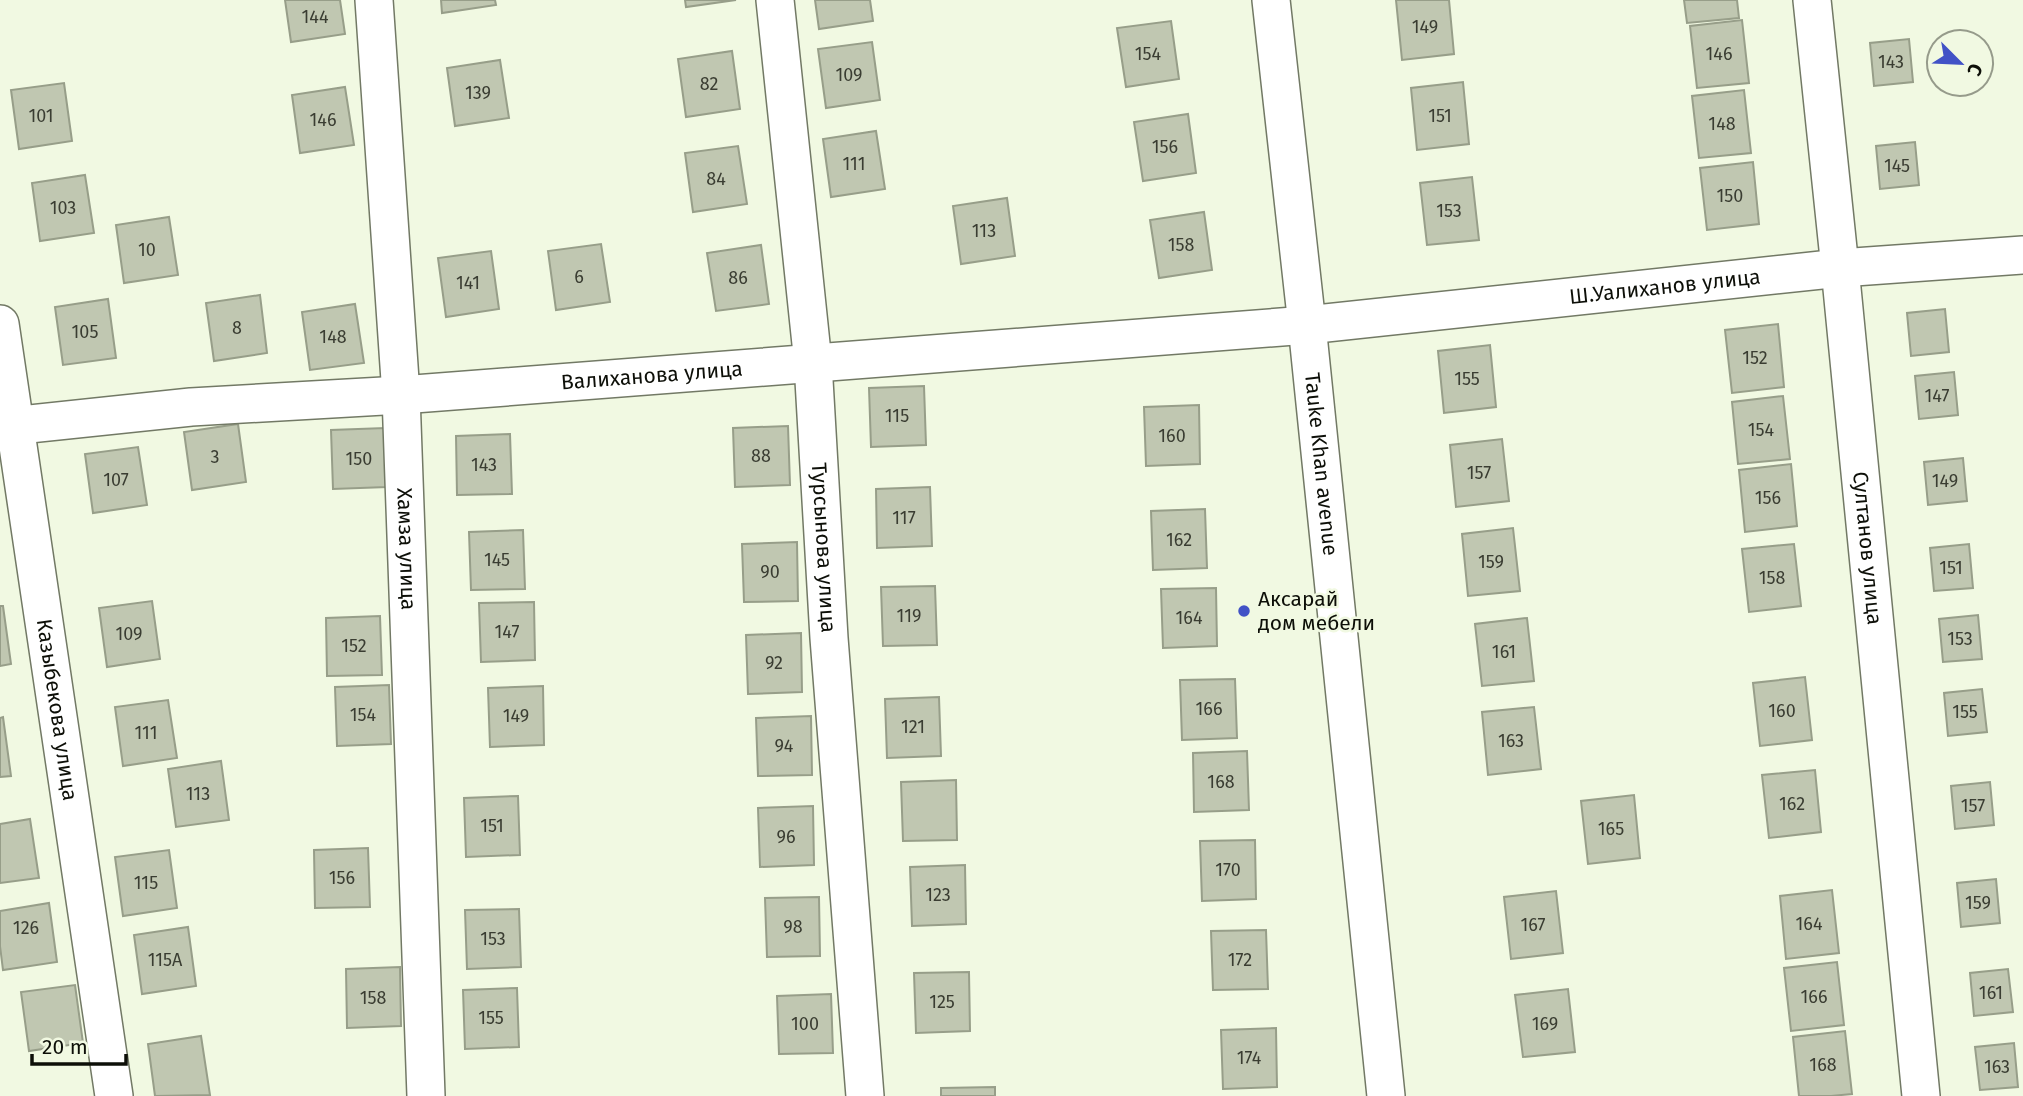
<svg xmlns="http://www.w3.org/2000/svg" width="2023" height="1096" font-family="'Fira Sans',sans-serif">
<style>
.building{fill:#c0c7b1;stroke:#979e89;stroke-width:2}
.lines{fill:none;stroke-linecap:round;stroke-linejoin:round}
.minor-casing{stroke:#727965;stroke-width:40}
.minor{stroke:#fff;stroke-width:37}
.poi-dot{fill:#4152c6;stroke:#f1f9e2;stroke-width:2.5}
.labels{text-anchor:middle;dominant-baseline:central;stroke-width:5;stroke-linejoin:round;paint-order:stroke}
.number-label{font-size:18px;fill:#3a3d32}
.street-label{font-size:21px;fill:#0d0f08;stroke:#f1f9e2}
.poi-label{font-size:21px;fill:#0d0f08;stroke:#f1f9e2;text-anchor:start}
</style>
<rect width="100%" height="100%" fill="#f1f9e2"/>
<path class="building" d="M 285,0 L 340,0 L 345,34 L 291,42 Z
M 441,0 L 495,0 L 496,5 L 442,13 Z
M 685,0 L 736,0 L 686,7 Z
M 815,0 L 870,0 L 873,21 L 819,29 Z
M 1396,0 L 1449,0 L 1454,54 L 1402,60 Z
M 1684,0 L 1737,0 L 1739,18 L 1687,23 Z
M 1742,20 L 1749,83 L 1697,88 L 1690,26 Z
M 1171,21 L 1179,79 L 1126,87 L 1117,28 Z
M 1909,39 L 1913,82 L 1874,86 L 1870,43 Z
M 872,42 L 880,100 L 826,108 L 818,49 Z
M 732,51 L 740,109 L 686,117 L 678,59 Z
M 500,60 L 509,118 L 455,126 L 447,68 Z
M 1463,82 L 1469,144 L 1417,150 L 1411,88 Z
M 64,83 L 72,141 L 19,149 L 11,90 Z
M 345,87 L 354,145 L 300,153 L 292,95 Z
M 1744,90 L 1751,153 L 1699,158 L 1692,96 Z
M 1188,114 L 1196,173 L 1143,181 L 1134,122 Z
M 876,131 L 885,189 L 831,197 L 823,139 Z
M 1915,142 L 1919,185 L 1880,189 L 1876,146 Z
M 738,146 L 747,204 L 693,212 L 685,153 Z
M 1753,162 L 1759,224 L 1707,230 L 1700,168 Z
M 85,175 L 94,233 L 40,241 L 32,183 Z
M 1472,177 L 1479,240 L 1427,245 L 1420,183 Z
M 1007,198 L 1015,256 L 961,264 L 953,206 Z
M 1204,212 L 1212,270 L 1159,278 L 1150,220 Z
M 169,217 L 178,275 L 124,283 L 116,225 Z
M 601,244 L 610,302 L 556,310 L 548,251 Z
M 761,245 L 769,304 L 716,311 L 707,253 Z
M 491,251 L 499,309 L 446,317 L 438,258 Z
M 260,295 L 267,353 L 214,361 L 206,303 Z
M 108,299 L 116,358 L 63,365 L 55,307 Z
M 355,304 L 364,363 L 310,370 L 302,312 Z
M 1945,309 L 1949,352 L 1911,356 L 1907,313 Z
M 1778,324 L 1784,387 L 1732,393 L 1725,330 Z
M 1490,345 L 1496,407 L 1444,413 L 1438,351 Z
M 1954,372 L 1958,415 L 1919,419 L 1915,376 Z
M 924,386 L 926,445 L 871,447 L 869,388 Z
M 1783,396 L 1790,459 L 1738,464 L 1732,402 Z
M 1199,405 L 1200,464 L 1146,466 L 1144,407 Z
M 238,424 L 246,482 L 192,490 L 184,432 Z
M 788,426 L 790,485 L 735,487 L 733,428 Z
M 385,428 L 387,487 L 333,489 L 331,430 Z
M 510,434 L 512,494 L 457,495 L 456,436 Z
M 1502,439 L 1509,501 L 1456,507 L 1450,445 Z
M 138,447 L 147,505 L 93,513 L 85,454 Z
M 1963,458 L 1967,501 L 1928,505 L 1924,462 Z
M 1791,464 L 1797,526 L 1745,532 L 1739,470 Z
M 930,487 L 932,546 L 877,548 L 876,489 Z
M 1205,509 L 1207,568 L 1153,570 L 1151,511 Z
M 1513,528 L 1520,591 L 1468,596 L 1462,534 Z
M 523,530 L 525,589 L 471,590 L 469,532 Z
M 797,542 L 798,601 L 744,602 L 742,544 Z
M 1794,544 L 1801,606 L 1749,612 L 1742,549 Z
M 1969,544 L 1973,588 L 1934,591 L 1930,548 Z
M 935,586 L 937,645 L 883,646 L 881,587 Z
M 1216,588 L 1217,646 L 1163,648 L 1161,589 Z
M 152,601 L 160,659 L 107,667 L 99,608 Z
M 534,602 L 535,660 L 481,662 L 479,603 Z
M 0,606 L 3,606 L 11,664 L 0,666 Z
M 1978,615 L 1982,659 L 1943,662 L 1939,619 Z
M 380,616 L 382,675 L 327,676 L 326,618 Z
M 1527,618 L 1534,681 L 1482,686 L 1475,624 Z
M 801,633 L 802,692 L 748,694 L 746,635 Z
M 1805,677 L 1812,740 L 1760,746 L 1753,683 Z
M 1235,679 L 1237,738 L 1182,740 L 1180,680 Z
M 389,685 L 391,744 L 337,746 L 335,687 Z
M 543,686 L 544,745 L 490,747 L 488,688 Z
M 1982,689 L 1987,732 L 1948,736 L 1944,693 Z
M 939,697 L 941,756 L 887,758 L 885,699 Z
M 168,700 L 177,758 L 123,766 L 115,707 Z
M 1534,707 L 1541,769 L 1488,775 L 1482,712 Z
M 811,716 L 812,775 L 758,776 L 756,718 Z
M 3,717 L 11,776 L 0,777 L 0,718 Z
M 1247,751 L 1249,810 L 1194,812 L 1193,753 Z
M 221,761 L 229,820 L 176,827 L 168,769 Z
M 1815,770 L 1821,832 L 1769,838 L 1762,775 Z
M 956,780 L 957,840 L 903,841 L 901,782 Z
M 1990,782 L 1994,825 L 1955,829 L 1951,786 Z
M 1634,795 L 1640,858 L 1588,864 L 1581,801 Z
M 518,796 L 520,855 L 466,857 L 464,798 Z
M 813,806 L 814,865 L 760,867 L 758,808 Z
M 30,819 L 39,878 L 0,883 L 0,824 Z
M 1255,840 L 1256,899 L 1202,901 L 1200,841 Z
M 368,848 L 370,907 L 315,908 L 314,850 Z
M 169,850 L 177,908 L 123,916 L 115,857 Z
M 965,865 L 966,924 L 912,926 L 910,867 Z
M 1996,879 L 2000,923 L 1961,927 L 1957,883 Z
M 1832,890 L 1839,953 L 1786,959 L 1780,896 Z
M 1556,891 L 1563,953 L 1511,959 L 1504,897 Z
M 819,897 L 820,956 L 767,957 L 765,898 Z
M 49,903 L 57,962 L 3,970 L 0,946 L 0,911 Z
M 519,909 L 521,967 L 467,969 L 465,910 Z
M 188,927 L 196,986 L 142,994 L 134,935 Z
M 1266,930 L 1268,989 L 1213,990 L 1211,931 Z
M 1837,962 L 1844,1025 L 1791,1031 L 1784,968 Z
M 400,967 L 401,1026 L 347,1028 L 346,969 Z
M 2008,969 L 2013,1012 L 1974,1016 L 1970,973 Z
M 969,972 L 970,1031 L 916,1033 L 914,973 Z
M 75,985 L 83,1043 L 29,1051 L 21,992 Z
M 517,988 L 519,1047 L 465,1049 L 463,990 Z
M 1568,989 L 1575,1052 L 1523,1057 L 1515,995 Z
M 831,994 L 833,1053 L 779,1054 L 777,996 Z
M 1276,1028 L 1277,1087 L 1223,1089 L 1221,1030 Z
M 1845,1031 L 1852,1094 L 1831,1096 L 1799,1096 L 1793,1037 Z
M 201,1036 L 210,1095 L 155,1096 L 148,1044 Z
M 2014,1043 L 2018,1087 L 1980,1090 L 1975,1047 Z
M 995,1087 L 995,1096 L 941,1096 L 941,1088 Z"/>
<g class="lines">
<defs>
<g id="minor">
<path id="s1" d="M 374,0 L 401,395 L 426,1096"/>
<path id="s2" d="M 775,0 L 813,363 L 829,638 L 865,1096"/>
<path id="s3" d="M 1271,0 L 1307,325 L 1386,1096"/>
<path id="s4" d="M 1812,0 L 1840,268 L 1921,1096"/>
<path id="s5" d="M 0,324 L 114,1096"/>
<path id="s6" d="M 0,427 L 191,407 L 401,395 L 1307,325 L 1840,268 L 2023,255"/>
</g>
</defs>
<use href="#minor" class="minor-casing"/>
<use href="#minor" class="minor"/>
</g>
<circle class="poi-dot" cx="1244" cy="611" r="7"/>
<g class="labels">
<g class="number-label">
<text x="315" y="17">144</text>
<text x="1425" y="27">149</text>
<text x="1148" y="54">154</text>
<text x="1719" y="54">146</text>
<text x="1891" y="62">143</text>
<text x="849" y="75">109</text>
<text x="709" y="84">82</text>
<text x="478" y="93">139</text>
<text x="41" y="116">101</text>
<text x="1440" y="116">151</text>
<text x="323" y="120">146</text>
<text x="1722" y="124">148</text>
<text x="1165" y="147">156</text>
<text x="854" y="164">111</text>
<text x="1897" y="166">145</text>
<text x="716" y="179">84</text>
<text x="1730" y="196">150</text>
<text x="63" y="208">103</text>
<text x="1449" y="211">153</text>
<text x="984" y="231">113</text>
<text x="1181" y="245">158</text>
<text x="147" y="250">10</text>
<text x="579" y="277">6</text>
<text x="738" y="278">86</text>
<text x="468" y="283">141</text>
<text x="237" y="328">8</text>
<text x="85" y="332">105</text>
<text x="333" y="337">148</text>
<text x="1755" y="358">152</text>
<text x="1467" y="379">155</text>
<text x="1937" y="396">147</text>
<text x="897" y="416">115</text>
<text x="1761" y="430">154</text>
<text x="1172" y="436">160</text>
<text x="761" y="456">88</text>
<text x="215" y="457">3</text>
<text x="359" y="459">150</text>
<text x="484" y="465">143</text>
<text x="1479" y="473">157</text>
<text x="116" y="480">107</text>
<text x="1945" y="481">149</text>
<text x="1768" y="498">156</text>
<text x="904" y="518">117</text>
<text x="1179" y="540">162</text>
<text x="497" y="560">145</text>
<text x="1491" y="562">159</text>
<text x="1951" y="568">151</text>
<text x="770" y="572">90</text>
<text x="1772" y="578">158</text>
<text x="909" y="616">119</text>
<text x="1189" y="618">164</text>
<text x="507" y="632">147</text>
<text x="129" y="634">109</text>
<text x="1960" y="639">153</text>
<text x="354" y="646">152</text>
<text x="1504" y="652">161</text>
<text x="774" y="663">92</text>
<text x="1209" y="709">166</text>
<text x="1782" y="711">160</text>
<text x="1965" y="712">155</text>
<text x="363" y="715">154</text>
<text x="516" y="716">149</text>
<text x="913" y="727">121</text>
<text x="146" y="733">111</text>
<text x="1511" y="741">163</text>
<text x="784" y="746">94</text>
<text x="1221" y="782">168</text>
<text x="198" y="794">113</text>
<text x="1792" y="804">162</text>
<text x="1973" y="806">157</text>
<text x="492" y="826">151</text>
<text x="1611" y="829">165</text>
<text x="786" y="837">96</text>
<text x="1228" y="870">170</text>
<text x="342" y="878">156</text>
<text x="146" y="883">115</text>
<text x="938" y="895">123</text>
<text x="1978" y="903">159</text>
<text x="1809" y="924">164</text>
<text x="1533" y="925">167</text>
<text x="793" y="927">98</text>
<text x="26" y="928">126</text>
<text x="493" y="939">153</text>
<text x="165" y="960">115А</text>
<text x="1240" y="960">172</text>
<text x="1991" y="993">161</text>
<text x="1814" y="997">166</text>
<text x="373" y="998">158</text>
<text x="942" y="1002">125</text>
<text x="491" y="1018">155</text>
<text x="805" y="1024">100</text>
<text x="1545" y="1024">169</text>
<text x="1249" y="1058">174</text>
<text x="1823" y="1065">168</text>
<text x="1997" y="1067">163</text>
</g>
<g class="street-label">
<text stroke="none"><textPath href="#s6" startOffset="1671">Ш.Уалиханов улица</textPath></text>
<text stroke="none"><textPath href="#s6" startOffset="654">Валиханова улица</textPath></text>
<text stroke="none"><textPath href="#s3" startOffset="467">Tauke Khan avenue</textPath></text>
<text stroke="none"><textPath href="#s1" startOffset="550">Хамза улица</textPath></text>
<text stroke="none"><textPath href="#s2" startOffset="550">Турсынова улица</textPath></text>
<text stroke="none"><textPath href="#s4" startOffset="551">Султанов улица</textPath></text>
<text stroke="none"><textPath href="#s5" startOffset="390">Казыбекова улица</textPath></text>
</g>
<g class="poi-label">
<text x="1258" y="599">Аксарай<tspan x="1258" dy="24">дом мебели</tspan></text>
</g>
</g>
<g transform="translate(1960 63) rotate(114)"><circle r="33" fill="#f1f9e2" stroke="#969b8b" stroke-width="2"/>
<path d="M0-5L12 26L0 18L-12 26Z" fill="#4152c6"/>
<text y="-10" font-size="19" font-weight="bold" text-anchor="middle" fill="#0d0f08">С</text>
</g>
<path d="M32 1054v10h94v-10" fill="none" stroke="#0d0f08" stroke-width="3.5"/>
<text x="42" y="1054" font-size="21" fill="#0d0f08" stroke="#f1f9e2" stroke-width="5" paint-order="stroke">20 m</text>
</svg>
